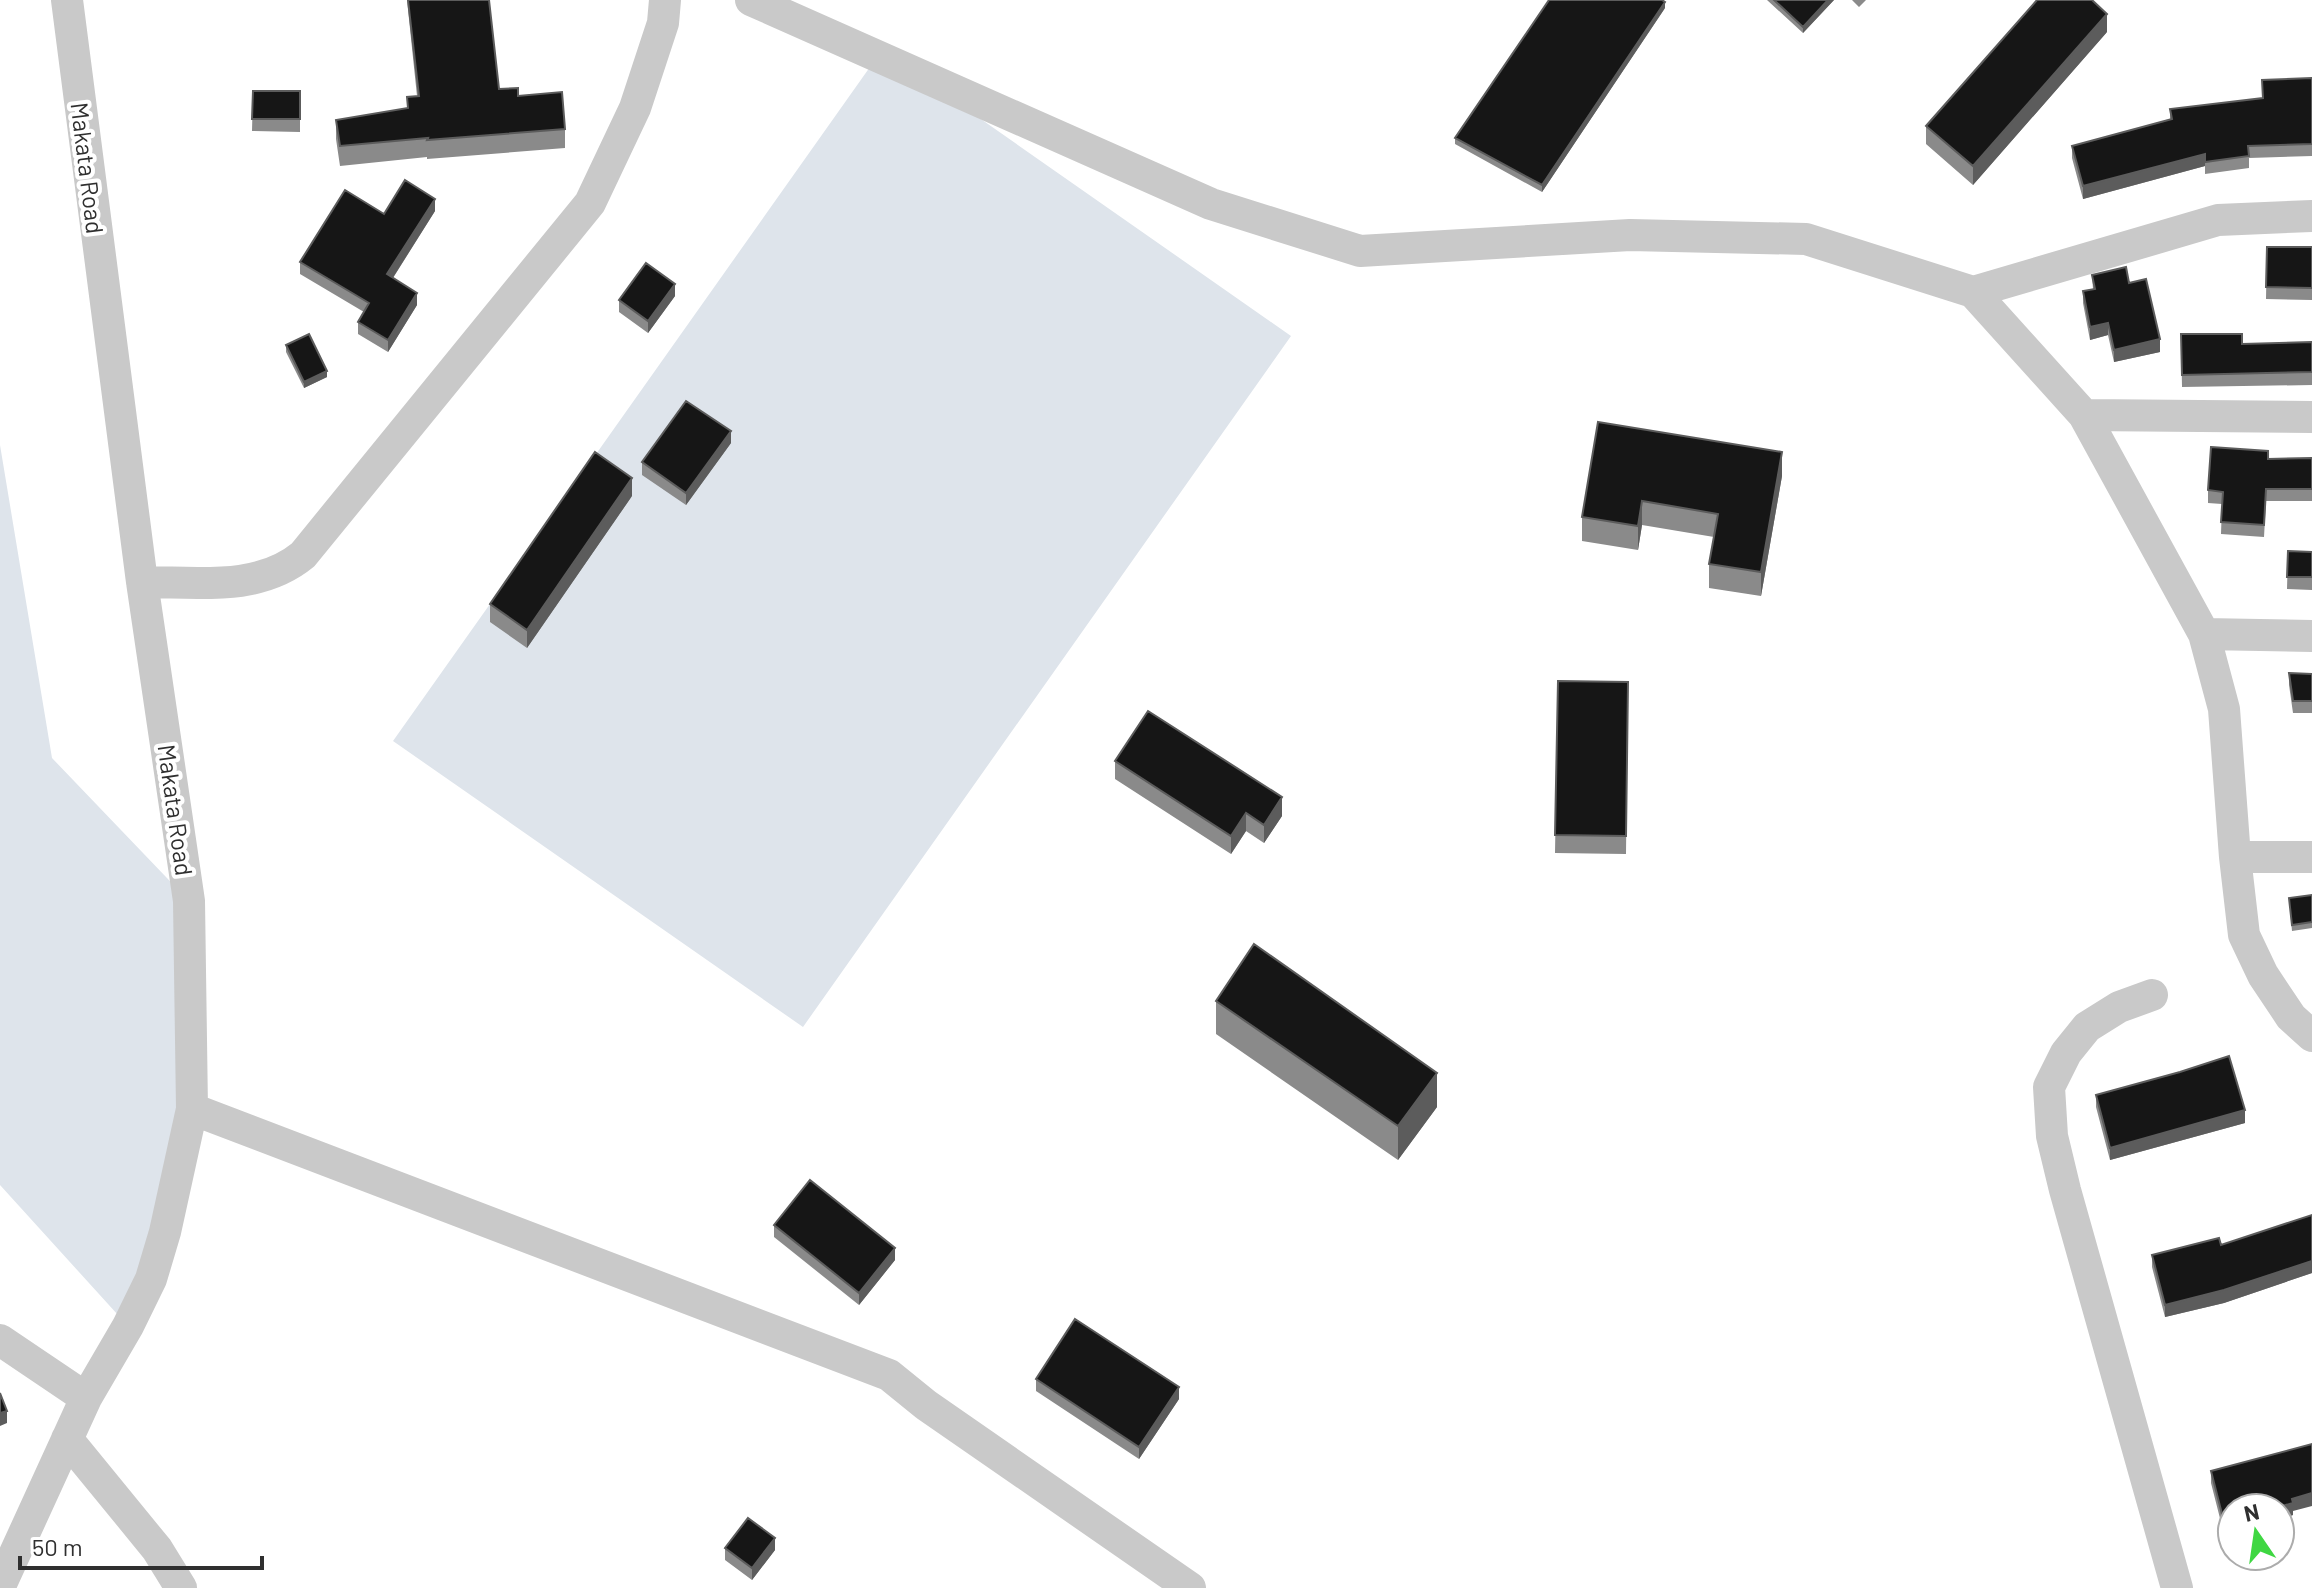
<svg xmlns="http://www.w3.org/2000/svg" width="2312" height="1588" font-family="Barlow,sans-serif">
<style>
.green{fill:#dee4eb}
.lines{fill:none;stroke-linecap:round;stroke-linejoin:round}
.minor{stroke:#c9c9c9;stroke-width:32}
.wall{fill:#8a8a8a}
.shaded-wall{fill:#5c5c5c}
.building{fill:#161616;stroke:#5c5c5c;stroke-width:2}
.labels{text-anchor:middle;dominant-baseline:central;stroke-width:8;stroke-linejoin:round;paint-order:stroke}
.street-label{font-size:24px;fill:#2f2f2f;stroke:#fff}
</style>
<rect width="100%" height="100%" fill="#fff"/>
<path class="green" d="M 882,50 L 1291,336 L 803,1027 L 393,741 Z
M 0,445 L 52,758 L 189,901 L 192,1109 L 128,1326 L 0,1185 Z"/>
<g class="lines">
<path class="minor" d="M 751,0 L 1211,204 L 1360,251 L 1630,235 L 1806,239 L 1973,292 L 2084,415 L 2204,634 L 2224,709 L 2235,857 L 2244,935 L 2263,975 L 2291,1017 L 2312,1036
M 1973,292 L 2218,220 L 2312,216
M 2084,415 L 2312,417
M 142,582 C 197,582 258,592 303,555 L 590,203 L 635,108 L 663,23 L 665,0
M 2204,634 L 2312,636
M 2235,857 L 2312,857
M 2152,995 L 2119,1007 L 2087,1027 L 2066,1053 L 2049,1087 L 2052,1136 L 2065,1190 L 2177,1588
M 192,1109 L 889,1375 L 926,1405 L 1190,1588
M 0,1340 L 86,1398
M 67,1439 L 157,1549 L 181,1588
M 0,1586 L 86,1398 L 128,1326 L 151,1279 L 165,1232 L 192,1109 L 189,901 L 142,582 L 67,0"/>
</g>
<path class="wall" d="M 407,0 L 489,0 L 499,89 L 518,96 L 565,129 L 565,148 L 427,159 L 427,157 L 340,166 L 336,139 L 336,120 L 407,108 L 407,97 L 417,96 Z
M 1767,0 L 1834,0 L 1803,33 Z
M 1852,0 L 1866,0 L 1859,7 Z
M 1665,8 L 1542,192 L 1455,144 L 1455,138 Z
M 2107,32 L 1973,185 L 1926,144 L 1926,126 Z
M 2312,78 L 2312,156 L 2249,158 L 2249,168 L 2205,174 L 2205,166 L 2083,199 L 2072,158 L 2072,146 L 2170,120 L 2170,109 L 2262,98 Z
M 253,91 L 300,91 L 300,132 L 252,131 Z
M 435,211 L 393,278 L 417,305 L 388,352 L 358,334 L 358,322 L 364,312 L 300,274 L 300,262 L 384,214 Z
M 2267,247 L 2312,247 L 2312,300 L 2266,299 Z
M 2092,275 L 2129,283 L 2160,352 L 2114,362 L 2108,335 L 2090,340 L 2083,303 L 2083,291 L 2093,289 Z
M 675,296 L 648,333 L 619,312 L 619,300 Z
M 2181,334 L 2242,344 L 2312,342 L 2312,385 L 2182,387 Z
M 286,345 L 327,377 L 304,388 L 286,352 Z
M 1598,422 L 1782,476 L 1761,596 L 1709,588 L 1709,564 L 1714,537 L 1642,525 L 1638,550 L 1582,541 L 1582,517 Z
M 731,443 L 686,505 L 642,475 L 642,462 Z
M 2312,458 L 2312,501 L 2266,501 L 2264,537 L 2221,534 L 2222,504 L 2208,503 L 2208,490 L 2268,459 Z
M 632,496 L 527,648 L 490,622 L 490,604 Z
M 2288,551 L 2312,552 L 2312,590 L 2287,589 Z
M 2289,673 L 2312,674 L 2312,713 L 2293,713 L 2289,685 Z
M 1558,681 L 1628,682 L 1626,854 L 1555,853 Z
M 1115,761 L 1282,816 L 1264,843 L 1246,831 L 1231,854 L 1115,779 Z
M 2312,895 L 2312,928 L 2292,931 L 2289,898 Z
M 1216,1001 L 1437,1107 L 1398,1160 L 1216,1034 Z
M 2096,1095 L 2245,1123 L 2110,1160 L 2096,1107 Z
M 2312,1215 L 2312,1273 L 2224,1303 L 2165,1317 L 2152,1267 L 2152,1255 L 2221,1245 Z
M 774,1225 L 895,1260 L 859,1305 L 774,1237 Z
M 1036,1379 L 1179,1399 L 1139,1459 L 1036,1391 Z
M 2211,1471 L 2293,1511 L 2293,1515 L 2224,1534 L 2211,1483 Z
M 725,1548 L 775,1550 L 752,1580 L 725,1560 Z"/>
<path class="shaded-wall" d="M 1828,0 L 1834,0 L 1803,33 L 1803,27 Z
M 1665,2 L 1665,8 L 1542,192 L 1542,185 Z
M 2107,14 L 2107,32 L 1973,185 L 1973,166 Z
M 2205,154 L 2205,166 L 2083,199 L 2083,186 Z
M 435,199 L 435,211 L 387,287 L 387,274 Z
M 675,284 L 675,296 L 648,333 L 648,321 Z
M 417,293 L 417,305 L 388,352 L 388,340 Z
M 2108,323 L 2108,335 L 2090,340 L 2090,327 Z
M 2160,339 L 2160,352 L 2114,362 L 2114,350 Z
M 327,371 L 327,377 L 304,388 L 304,382 Z
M 731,431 L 731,443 L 686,505 L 686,493 Z
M 1782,452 L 1782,476 L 1761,596 L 1761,572 Z
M 632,478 L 632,496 L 527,648 L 527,630 Z
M 1642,501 L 1642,525 L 1638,550 L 1638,526 Z
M 1282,797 L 1282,816 L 1264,843 L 1264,825 Z
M 1246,813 L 1246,831 L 1231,854 L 1231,836 Z
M 1437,1073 L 1437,1107 L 1398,1160 L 1398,1126 Z
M 2245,1110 L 2245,1123 L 2110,1160 L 2110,1148 Z
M 895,1248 L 895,1260 L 859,1305 L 859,1293 Z
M 2312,1261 L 2312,1273 L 2224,1303 L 2165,1317 L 2165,1305 Z
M 1179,1387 L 1179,1399 L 1139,1459 L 1139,1447 Z
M 7,1411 L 7,1423 L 0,1426 L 0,1413 Z
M 2312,1493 L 2312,1506 L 2293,1511 L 2293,1515 L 2280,1519 L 2280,1508 L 2275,1508 L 2292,1499 Z
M 2232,1520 L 2232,1532 L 2224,1534 L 2224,1522 Z
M 775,1538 L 775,1550 L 752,1580 L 752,1568 Z"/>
<path class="building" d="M 408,0 L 489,0 L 499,89 L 518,88 L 518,96 L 562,92 L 565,129 L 427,140 L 428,138 L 340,146 L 336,120 L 408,108 L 407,97 L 419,96 Z
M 1549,0 L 1662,0 L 1665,2 L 1542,185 L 1455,138 Z
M 1774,0 L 1828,0 L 1803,27 Z
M 2037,0 L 2092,0 L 2107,14 L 1973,166 L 1926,126 Z
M 2312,78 L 2312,144 L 2248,146 L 2249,156 L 2205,162 L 2205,154 L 2083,186 L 2072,146 L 2172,119 L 2170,109 L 2263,98 L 2262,80 Z
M 253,91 L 300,91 L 300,119 L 252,119 Z
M 405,180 L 435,199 L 387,274 L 417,293 L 388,340 L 358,322 L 369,303 L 300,262 L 345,190 L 384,214 Z
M 2267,247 L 2312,247 L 2312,288 L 2266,287 Z
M 646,263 L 675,284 L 648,321 L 619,300 Z
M 2126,267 L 2129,283 L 2146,279 L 2160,339 L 2114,350 L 2108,323 L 2090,327 L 2083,291 L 2095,289 L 2092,275 Z
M 309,334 L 327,371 L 304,382 L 286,345 Z
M 2181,334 L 2242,334 L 2242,344 L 2312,342 L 2312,372 L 2182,375 Z
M 686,401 L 731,431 L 686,493 L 642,462 Z
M 1598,422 L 1782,452 L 1761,572 L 1709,564 L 1718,514 L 1642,501 L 1638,526 L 1582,517 Z
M 2211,447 L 2268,451 L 2268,459 L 2312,458 L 2312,489 L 2266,489 L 2264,525 L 2221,522 L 2223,492 L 2208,490 Z
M 595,452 L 632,478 L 527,630 L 490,604 Z
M 2288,551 L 2312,552 L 2312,577 L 2287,577 Z
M 2289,673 L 2312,674 L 2312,701 L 2293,701 Z
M 1558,681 L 1628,682 L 1626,836 L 1555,835 Z
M 1148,711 L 1282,797 L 1264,825 L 1246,813 L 1231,836 L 1115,761 Z
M 2312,895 L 2312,922 L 2292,925 L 2289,898 Z
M 1254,944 L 1437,1073 L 1398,1126 L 1216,1001 Z
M 2229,1056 L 2245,1110 L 2110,1148 L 2096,1095 L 2180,1072 Z
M 810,1180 L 895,1248 L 859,1293 L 774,1225 Z
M 2312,1215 L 2312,1261 L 2224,1290 L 2165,1305 L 2152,1255 L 2219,1238 L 2221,1245 Z
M 1075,1319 L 1179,1387 L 1139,1447 L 1036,1379 Z
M 0,1393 L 7,1411 L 0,1413 Z
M 2312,1444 L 2312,1493 L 2292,1499 L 2293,1503 L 2275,1508 L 2232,1508 L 2232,1520 L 2224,1522 L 2211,1471 Z
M 748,1518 L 775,1538 L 752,1568 L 725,1548 Z"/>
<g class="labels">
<g class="street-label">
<text transform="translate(88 168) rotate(83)">Makata Road</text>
<text transform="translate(176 810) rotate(82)">Makata Road</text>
</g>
</g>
<g transform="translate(2256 1532) rotate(347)"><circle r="38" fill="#ffffff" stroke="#acacac" stroke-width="2"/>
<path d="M0-6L14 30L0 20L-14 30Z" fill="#3fd742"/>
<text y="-12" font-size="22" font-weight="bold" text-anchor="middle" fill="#2f2f2f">N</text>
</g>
<path d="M20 1556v12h242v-12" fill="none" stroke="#2f2f2f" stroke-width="4"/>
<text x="32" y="1556" font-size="24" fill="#2f2f2f" stroke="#ffffff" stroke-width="6" paint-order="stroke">50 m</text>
</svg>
